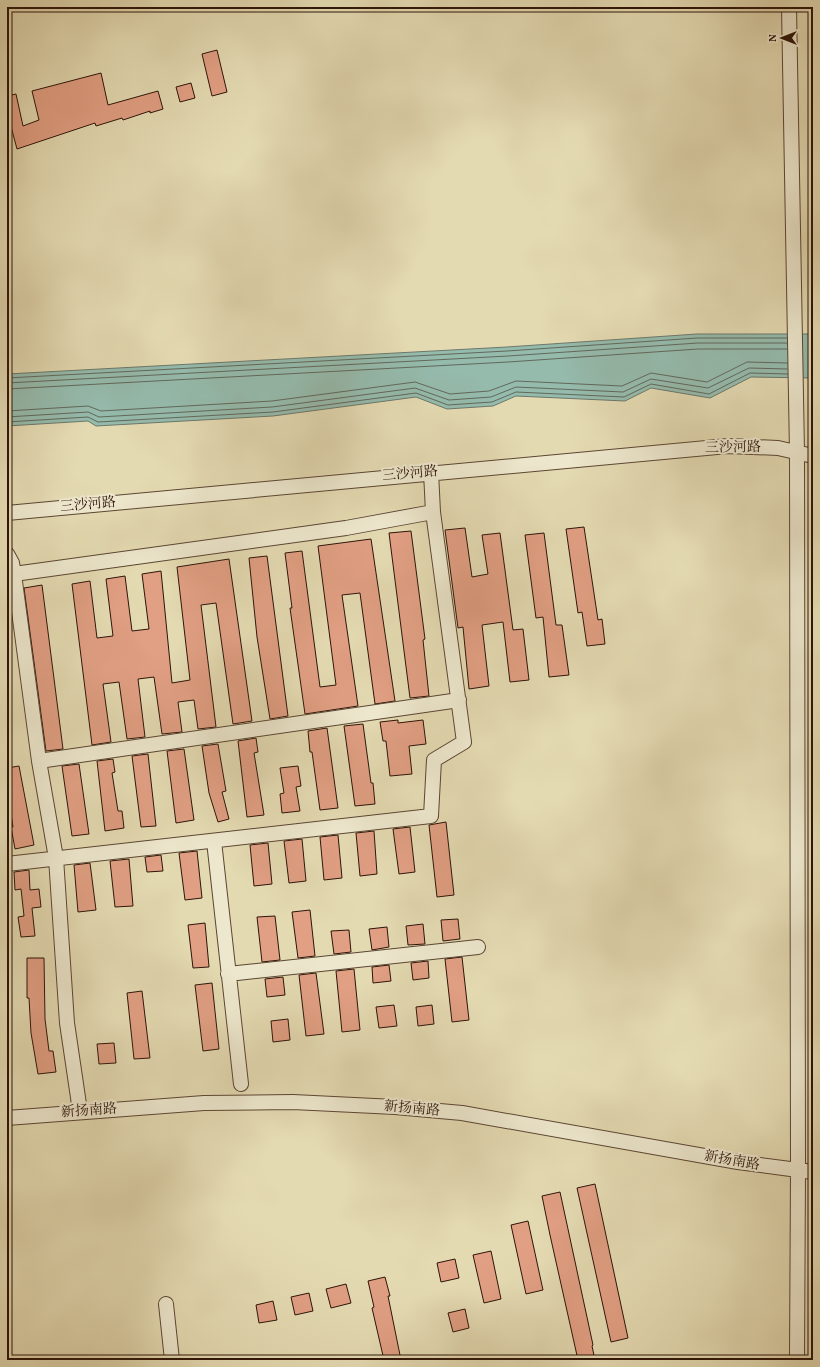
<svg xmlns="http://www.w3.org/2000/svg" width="820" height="1367" font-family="Vollkorn,'Noto Serif SC',serif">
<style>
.water{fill:#95bbad;stroke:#6b786b}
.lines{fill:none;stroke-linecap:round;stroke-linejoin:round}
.shore{stroke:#61685b;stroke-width:1}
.building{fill:#e19f83;stroke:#2d1409}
.minor-casing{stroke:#5b4633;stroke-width:16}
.minor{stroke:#ede7cd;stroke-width:14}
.labels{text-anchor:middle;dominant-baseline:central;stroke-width:4;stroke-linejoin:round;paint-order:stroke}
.street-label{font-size:14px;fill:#2d1409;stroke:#ede7cd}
</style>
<rect width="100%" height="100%" fill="#e4dab2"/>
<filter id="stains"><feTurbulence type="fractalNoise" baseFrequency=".005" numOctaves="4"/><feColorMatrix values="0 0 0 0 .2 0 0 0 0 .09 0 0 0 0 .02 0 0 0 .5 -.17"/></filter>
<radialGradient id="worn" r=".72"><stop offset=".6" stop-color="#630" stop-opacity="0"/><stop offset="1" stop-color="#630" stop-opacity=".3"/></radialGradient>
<path class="water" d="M 697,334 L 813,334 L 813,378 L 751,377 L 710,398 L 651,388 L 625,401 L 516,396 L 493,406 L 447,409 L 416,397 L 273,416 L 96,426 L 88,421 L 7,426 L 7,374 L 507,347 Z"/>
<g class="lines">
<path class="shore" d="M 7,378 L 507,351 L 697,338 L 787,338
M 7,383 L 508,356 L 698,343 L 787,343
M 7,389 L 508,362 L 698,349 L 787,349
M 7,411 L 88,406 L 101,411 L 272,401 L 415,382 L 450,394 L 489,391 L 516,381 L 622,386 L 651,373 L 707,382 L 747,362 L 787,363
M 7,417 L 88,412 L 99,417 L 272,407 L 415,388 L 449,400 L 491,397 L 516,387 L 623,392 L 651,379 L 708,388 L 749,368 L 787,369
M 7,422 L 88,417 L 98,422 L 273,412 L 416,393 L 448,405 L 492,402 L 516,392 L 624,397 L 651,384 L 709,394 L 750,373 L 788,374"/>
</g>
<path class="building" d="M 217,50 L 227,92 L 212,96 L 202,54 Z
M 101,73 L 108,105 L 158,91 L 163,109 L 150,113 L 150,111 L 123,120 L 122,118 L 96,126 L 95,123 L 17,149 L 7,112 L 7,96 L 16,94 L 23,126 L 39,120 L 32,91 Z
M 191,83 L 195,98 L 180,102 L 176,87 Z
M 584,527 L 598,620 L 602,619 L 605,644 L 587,646 L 582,612 L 578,613 L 566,529 Z
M 465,528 L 472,577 L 488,574 L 482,535 L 500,533 L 513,630 L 523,629 L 529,680 L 510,682 L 503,622 L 482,625 L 489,686 L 469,689 L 463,627 L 458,628 L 445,530 Z
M 411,531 L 425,639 L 423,640 L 429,696 L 410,698 L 389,533 Z
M 544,533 L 556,625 L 562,625 L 569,675 L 549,677 L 543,617 L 536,618 L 525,535 Z
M 371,539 L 395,701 L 375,704 L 360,593 L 342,595 L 358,706 L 305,714 L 290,608 L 292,608 L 285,553 L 302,551 L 320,687 L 336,685 L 318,546 Z
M 267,556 L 288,716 L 270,719 L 257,637 L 249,558 Z
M 229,559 L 252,721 L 233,724 L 216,603 L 201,605 L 216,727 L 198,729 L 194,700 L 178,702 L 182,732 L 162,734 L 154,677 L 138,679 L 145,737 L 127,739 L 119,682 L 103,684 L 111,742 L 92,745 L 72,584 L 90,581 L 97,638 L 113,636 L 106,579 L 125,576 L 132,631 L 149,629 L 142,574 L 161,571 L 172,683 L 190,680 L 177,567 Z
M 42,585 L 63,749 L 46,751 L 24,588 Z
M 398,720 L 398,723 L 423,720 L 426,744 L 409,746 L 412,774 L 390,776 L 386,741 L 383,741 L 380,722 Z
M 363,724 L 371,783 L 373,783 L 375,804 L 355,806 L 344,726 Z
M 327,728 L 338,808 L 320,810 L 312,752 L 310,752 L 308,731 Z
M 256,738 L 258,752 L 254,753 L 264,815 L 247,817 L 238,741 Z
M 218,744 L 226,791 L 222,792 L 229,819 L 218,822 L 209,793 L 202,746 Z
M 184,749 L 194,820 L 176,823 L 167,751 Z
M 148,754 L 156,826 L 141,827 L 132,756 Z
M 113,759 L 115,772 L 112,773 L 118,811 L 122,811 L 124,828 L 105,831 L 97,761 Z
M 79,764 L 89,834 L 72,836 L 62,766 Z
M 19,766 L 34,845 L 15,849 L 11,827 L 13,827 L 7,790 L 7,768 Z
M 298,766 L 301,786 L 296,787 L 300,811 L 282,813 L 280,794 L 284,793 L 280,768 Z
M 446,822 L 454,895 L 437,897 L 429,825 Z
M 410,827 L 415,872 L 399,874 L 393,829 Z
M 374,831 L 377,874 L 360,876 L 356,833 Z
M 338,835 L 342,878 L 324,880 L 320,837 Z
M 302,839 L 306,881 L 289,883 L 284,841 Z
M 268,843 L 272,884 L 254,886 L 250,845 Z
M 197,851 L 202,898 L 185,900 L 179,853 Z
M 161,855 L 163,871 L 147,872 L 145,857 Z
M 129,859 L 133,906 L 115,907 L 110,861 Z
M 90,863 L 96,910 L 78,912 L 74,865 Z
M 29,870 L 30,890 L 39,889 L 41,907 L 32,908 L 35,936 L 21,937 L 18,917 L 24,916 L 21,889 L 15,890 L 14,872 Z
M 310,910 L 315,956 L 298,958 L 292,912 Z
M 275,916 L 280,960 L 262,962 L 257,917 Z
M 458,919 L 460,939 L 443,941 L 441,920 Z
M 205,923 L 209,967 L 193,968 L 188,925 Z
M 423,924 L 425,944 L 408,945 L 406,926 Z
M 387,927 L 389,947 L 372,950 L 369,929 Z
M 349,930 L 351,952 L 334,954 L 331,931 Z
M 462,957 L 469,1020 L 452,1022 L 445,959 Z
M 27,958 L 44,958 L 45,1019 L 49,1051 L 53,1051 L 56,1072 L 38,1074 L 31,1033 L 29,998 L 27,998 Z
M 428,961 L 429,978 L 413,980 L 411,963 Z
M 389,965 L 391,981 L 373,983 L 372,967 Z
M 354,969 L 360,1030 L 342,1032 L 336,971 Z
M 316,973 L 324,1034 L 306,1036 L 299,975 Z
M 283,977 L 285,995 L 267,997 L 265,979 Z
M 212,983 L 219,1049 L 203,1051 L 195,985 Z
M 142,991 L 150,1058 L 134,1059 L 127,993 Z
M 394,1005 L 397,1026 L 379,1028 L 376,1007 Z
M 432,1005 L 434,1024 L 418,1026 L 416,1007 Z
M 288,1019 L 290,1040 L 273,1042 L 271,1021 Z
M 114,1043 L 116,1063 L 99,1064 L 97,1044 Z
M 595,1184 L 628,1338 L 611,1342 L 577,1188 Z
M 560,1192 L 593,1345 L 592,1346 L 595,1360 L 578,1360 L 550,1235 L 542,1196 Z
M 528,1221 L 543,1290 L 526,1294 L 511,1225 Z
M 491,1251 L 501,1299 L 484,1303 L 473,1255 Z
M 455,1259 L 459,1278 L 441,1282 L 437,1263 Z
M 385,1277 L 390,1296 L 388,1296 L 401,1360 L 384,1360 L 372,1308 L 374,1307 L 368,1281 Z
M 346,1284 L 351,1303 L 331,1308 L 326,1289 Z
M 309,1293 L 313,1311 L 295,1315 L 291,1297 Z
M 273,1301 L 277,1320 L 259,1323 L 256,1305 Z
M 465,1309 L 469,1328 L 453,1332 L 448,1313 Z"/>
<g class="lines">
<defs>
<path id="minor" d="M 789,7 L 797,452 L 798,1171 L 797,1360
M 7,513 L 728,446 L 778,448 L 813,456
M 7,554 L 12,563 L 14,574 L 39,761 L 56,858 L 67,1023 L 80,1111
M 14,574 L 346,528 L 433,512 L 431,472
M 39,761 L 459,700
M 214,841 L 241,1084
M 7,864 L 431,816 L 434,760 L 464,742 L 433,512
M 228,974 L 478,947
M 7,1118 L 204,1103 L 293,1102 L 395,1107 L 462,1113 L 738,1162 L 813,1172
M 166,1304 L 172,1360"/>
</defs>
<use href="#minor" class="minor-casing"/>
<use href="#minor" class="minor"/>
</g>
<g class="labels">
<g class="street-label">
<text transform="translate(733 448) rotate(-1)">三沙河路</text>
<text transform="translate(410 474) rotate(-5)">三沙河路</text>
<text transform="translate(88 505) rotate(-5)">三沙河路</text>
<text transform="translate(412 1109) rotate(5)">新扬南路</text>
<text transform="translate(89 1111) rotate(-4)">新扬南路</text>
<text transform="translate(732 1161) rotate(10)">新扬南路</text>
</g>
</g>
<rect width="820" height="1367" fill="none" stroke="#e4dab2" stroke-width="24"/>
<rect x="8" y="8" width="804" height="1351" fill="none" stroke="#2d1409" stroke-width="2"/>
<rect x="12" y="12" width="796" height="1343" fill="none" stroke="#2d1409"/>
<g transform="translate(782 38) rotate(270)" stroke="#ede7cd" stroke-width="3" paint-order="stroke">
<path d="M0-3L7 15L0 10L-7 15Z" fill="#2d1409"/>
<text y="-6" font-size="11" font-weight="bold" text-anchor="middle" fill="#2d1409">N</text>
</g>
<rect width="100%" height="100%" filter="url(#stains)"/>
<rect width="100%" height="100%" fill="url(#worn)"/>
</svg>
